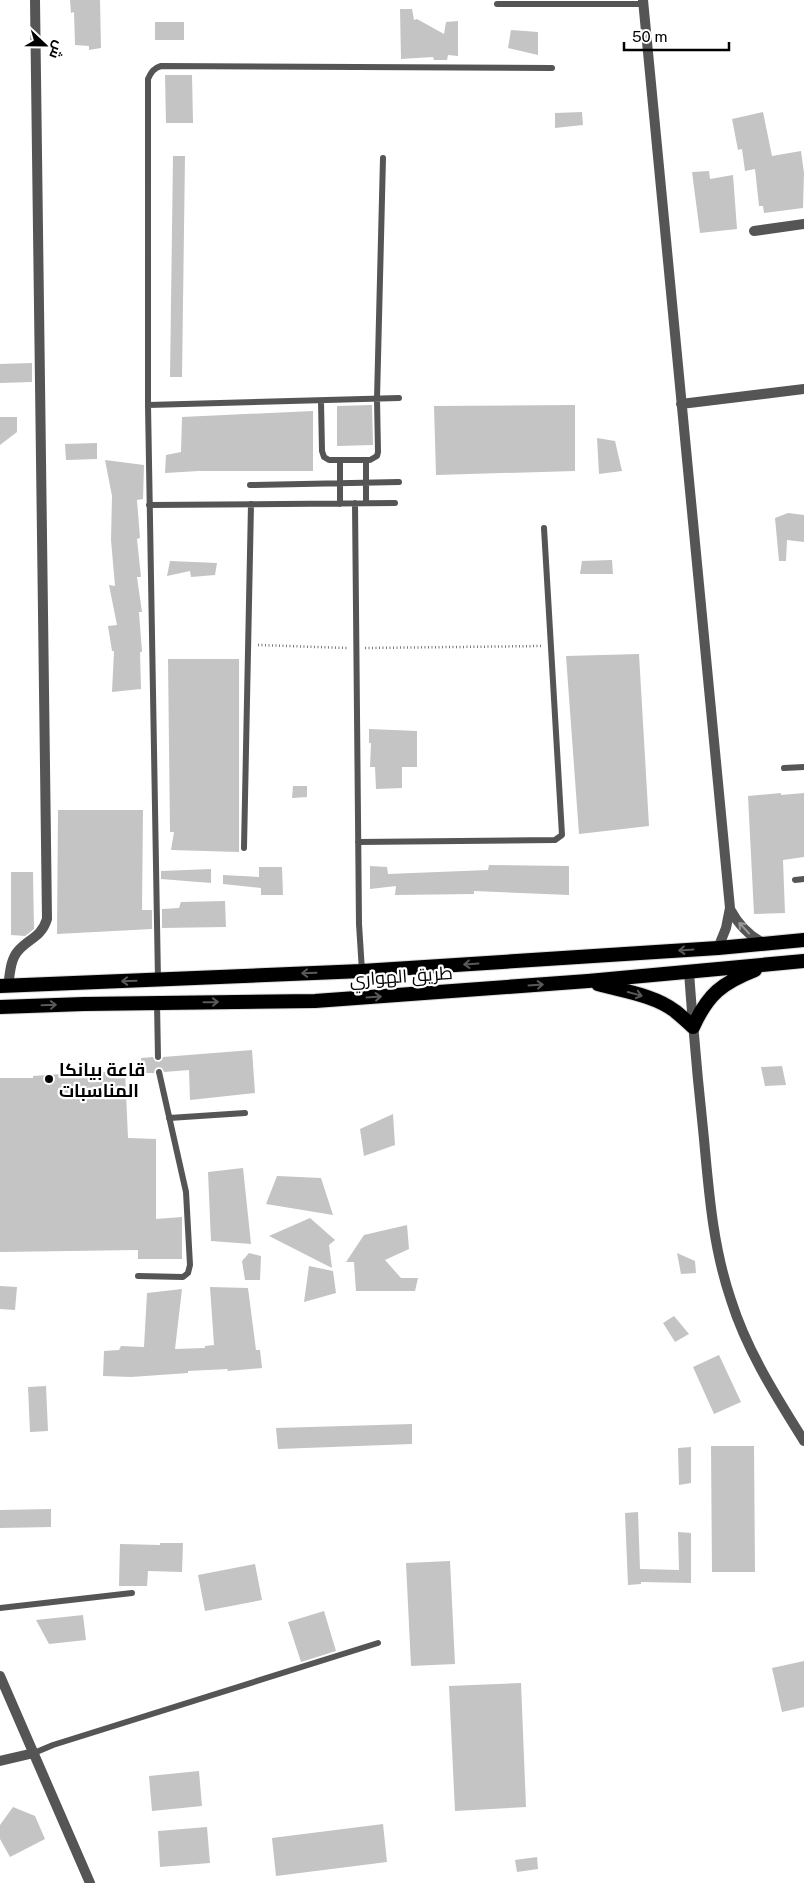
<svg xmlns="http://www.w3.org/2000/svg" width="804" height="1883" font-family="'Public Sans',Cairo,sans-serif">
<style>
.building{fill:#c4c4c4}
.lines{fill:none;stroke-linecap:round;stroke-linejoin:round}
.trunk-casing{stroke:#dbdbdb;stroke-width:16}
.path{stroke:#777;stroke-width:2.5;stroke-dasharray:1 2.5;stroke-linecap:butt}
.service{stroke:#555;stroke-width:6}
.minor{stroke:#555;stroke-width:10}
.tertiary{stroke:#555;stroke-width:10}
.trunk{stroke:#000;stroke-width:14}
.oneway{stroke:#999}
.oneway2{stroke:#595959}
.poi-dot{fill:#000;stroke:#fff;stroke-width:2}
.labels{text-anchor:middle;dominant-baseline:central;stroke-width:4.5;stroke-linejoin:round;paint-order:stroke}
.street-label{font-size:18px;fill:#000;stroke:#fff}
.poi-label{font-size:18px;font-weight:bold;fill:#000;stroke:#fff;text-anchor:start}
</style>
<rect width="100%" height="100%" fill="#fff"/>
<path class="building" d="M 70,0 L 100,0 L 101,48 L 89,50 L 89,46 L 75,45 L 74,12 L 71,13 Z
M 400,9 L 412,9 L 414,20 L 417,19 L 444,34 L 446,22 L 458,21 L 458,56 L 448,55 L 447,60 L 434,60 L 433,57 L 401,59 Z
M 155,22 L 184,22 L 184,40 L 155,40 Z
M 511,30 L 538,32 L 538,55 L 508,48 Z
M 165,75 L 192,75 L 193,123 L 166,123 Z
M 582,112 L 583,125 L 555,128 L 555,113 Z
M 763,112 L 772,156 L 801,151 L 804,173 L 803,208 L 764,213 L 763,206 L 759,206 L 755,169 L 745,171 L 742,149 L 738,150 L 732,119 Z
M 173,156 L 185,156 L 182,377 L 170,377 Z
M 709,171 L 710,179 L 733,175 L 737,229 L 700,233 L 692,172 Z
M 32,363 L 32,382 L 0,383 L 0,364 Z
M 372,405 L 373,445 L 337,446 L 337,406 Z
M 575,405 L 575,471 L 436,475 L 434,406 Z
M 313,411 L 313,471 L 199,471 L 165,473 L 166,455 L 181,452 L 182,417 Z
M 0,417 L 17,417 L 17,432 L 0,445 Z
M 597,438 L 615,441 L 622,471 L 599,474 Z
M 97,443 L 97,459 L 66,460 L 65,444 Z
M 105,460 L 144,465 L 143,499 L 137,500 L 140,538 L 137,539 L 141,577 L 137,577 L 142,612 L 139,612 L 142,652 L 140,652 L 141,689 L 112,692 L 114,651 L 112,651 L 108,626 L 117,625 L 109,585 L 115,586 L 111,540 L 112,496 Z
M 788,513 L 804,515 L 804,542 L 787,540 L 786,561 L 779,561 L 775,518 Z
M 612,560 L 613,574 L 580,574 L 582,561 Z
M 170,561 L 217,563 L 215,575 L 191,577 L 190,571 L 167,576 Z
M 639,654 L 649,826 L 579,834 L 566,656 Z
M 168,659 L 239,659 L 239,852 L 171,850 L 174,832 L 170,832 Z
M 369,729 L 417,731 L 417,767 L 402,767 L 402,788 L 376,789 L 375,767 L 370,767 L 371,743 L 369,743 Z
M 293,786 L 307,786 L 307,797 L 292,798 Z
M 781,793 L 781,795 L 804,793 L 804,857 L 783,860 L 785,913 L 754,914 L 748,796 Z
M 58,810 L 143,810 L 142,910 L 152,910 L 152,929 L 57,934 Z
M 489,865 L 569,866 L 569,895 L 474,891 L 474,894 L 395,895 L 396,886 L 370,889 L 370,866 L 387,867 L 388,874 L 488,870 Z
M 259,867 L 282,867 L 283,895 L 261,895 L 261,888 L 223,884 L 223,875 L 259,877 Z
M 211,869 L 211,883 L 161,879 L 161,871 Z
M 11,872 L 33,872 L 34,929 L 25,936 L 11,935 Z
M 225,901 L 226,927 L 162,928 L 162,909 L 179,908 L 181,902 Z
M 252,1050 L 255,1093 L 190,1100 L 189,1070 L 164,1072 L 162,1068 L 158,1067 L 155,1069 L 154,1073 L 142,1073 L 141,1058 L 153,1057 L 155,1061 L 159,1062 L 162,1060 L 163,1057 Z
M 782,1066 L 786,1085 L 765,1086 L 761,1067 Z
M 125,1070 L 128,1138 L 156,1139 L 156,1219 L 182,1217 L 182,1259 L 138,1259 L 138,1250 L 0,1252 L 0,1078 L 33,1078 L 33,1076 L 75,1073 L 75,1075 Z
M 393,1114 L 395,1145 L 364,1156 L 360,1129 Z
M 243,1168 L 251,1244 L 211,1241 L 208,1172 Z
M 277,1176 L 321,1178 L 333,1215 L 266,1204 Z
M 310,1218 L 335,1240 L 329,1245 L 332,1268 L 269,1236 Z
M 407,1225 L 409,1249 L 385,1260 L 401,1278 L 418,1278 L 415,1291 L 356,1291 L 354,1262 L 346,1262 L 364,1235 Z
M 249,1253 L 261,1256 L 260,1280 L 245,1280 L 242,1261 Z
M 677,1253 L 695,1261 L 696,1273 L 681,1274 Z
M 309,1266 L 333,1271 L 336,1293 L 304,1302 Z
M 0,1286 L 17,1287 L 15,1310 L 0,1309 Z
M 210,1287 L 248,1288 L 256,1350 L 260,1350 L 262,1368 L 227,1371 L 228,1369 L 188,1371 L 188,1373 L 131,1377 L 103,1376 L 104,1351 L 119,1350 L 121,1346 L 144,1347 L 147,1293 L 182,1289 L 175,1349 L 205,1348 L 205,1346 L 214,1345 Z
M 674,1316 L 689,1334 L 675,1342 L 663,1323 Z
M 719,1355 L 741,1402 L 714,1414 L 693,1367 Z
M 46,1386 L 48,1431 L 30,1432 L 28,1387 Z
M 412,1424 L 412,1444 L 278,1449 L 276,1428 Z
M 711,1446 L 754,1446 L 755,1572 L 712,1572 Z
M 691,1447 L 691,1483 L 679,1485 L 678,1448 Z
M 51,1509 L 51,1527 L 0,1528 L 0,1510 Z
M 638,1512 L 640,1569 L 679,1570 L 678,1532 L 691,1533 L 691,1583 L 641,1582 L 641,1584 L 628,1585 L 625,1513 Z
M 160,1543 L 183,1543 L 182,1572 L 148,1571 L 147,1586 L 119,1586 L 120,1544 L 160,1545 Z
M 450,1561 L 455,1664 L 411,1666 L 406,1563 Z
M 255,1564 L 262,1600 L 205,1611 L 198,1575 Z
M 324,1611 L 336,1651 L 301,1662 L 288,1622 Z
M 83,1615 L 86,1640 L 49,1644 L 36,1620 Z
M 804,1661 L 804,1707 L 782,1712 L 772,1668 Z
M 521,1683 L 526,1807 L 455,1811 L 449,1686 Z
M 199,1771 L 202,1806 L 152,1811 L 149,1776 Z
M 13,1807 L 35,1816 L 45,1839 L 10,1857 L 0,1839 L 0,1825 Z
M 383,1824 L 387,1862 L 276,1876 L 272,1838 Z
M 207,1827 L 210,1863 L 160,1867 L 158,1831 Z
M 537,1857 L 538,1869 L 517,1872 L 515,1860 Z"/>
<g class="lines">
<defs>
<path id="trunk" d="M 598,984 C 623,991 654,995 675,1011 C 681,1016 687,1021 693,1027 C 708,994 722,983 755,970
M 0,986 L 362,971 L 718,948 L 804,940
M 0,1007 L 84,1004 L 315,1001 L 588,981 L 804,961"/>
</defs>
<use href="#trunk" class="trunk-casing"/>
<path class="path" d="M 258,645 L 347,648
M 365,648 L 542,646"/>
<path class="service" d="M 497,4 L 644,4
M 321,401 L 322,451 L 324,457 L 329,460 L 370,460 L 377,456 L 378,452 L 377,399 L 383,158
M 148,405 L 399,398
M 340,460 L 340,504
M 250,485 L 399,482
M 355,503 L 359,924 L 362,971
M 366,503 L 366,460
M 149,505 L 395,503
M 784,768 L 804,767
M 358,842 L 555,840 L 562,835 L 544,528
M 244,848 L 251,504
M 795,880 L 804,879
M 158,980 L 148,405 L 148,79 C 151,72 154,68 161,66 L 552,68
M 157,1003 L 158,1057
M 169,1118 L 245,1113
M 138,1276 L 183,1277 L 188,1273 L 190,1265 L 186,1192 L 159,1072
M 0,1608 L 132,1593
M 34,1753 L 53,1745 L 378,1643"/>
<path class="minor" d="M 643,0 L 730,908 L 726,928 L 718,948
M 754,231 L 804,224
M 681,404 L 804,389
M 730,909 C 738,924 748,935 763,943
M 8,986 C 10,975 10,960 18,951 C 29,938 41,938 47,919 L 35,0
M 0,1676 L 90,1883
M 0,1761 L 34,1753"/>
<path class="tertiary" d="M 689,972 C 693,1028 698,1083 704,1139 C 709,1194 713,1247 731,1300 C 747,1351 776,1396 804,1441"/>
<use href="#trunk" class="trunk"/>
</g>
<defs><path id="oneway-shaft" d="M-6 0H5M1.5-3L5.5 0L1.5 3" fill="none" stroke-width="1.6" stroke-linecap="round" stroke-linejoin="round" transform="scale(1.25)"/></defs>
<use class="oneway" href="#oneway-shaft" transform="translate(744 928) rotate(-133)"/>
<g class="oneway2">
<use href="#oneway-shaft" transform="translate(686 950) rotate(176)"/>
<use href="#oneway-shaft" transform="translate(471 964) rotate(176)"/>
<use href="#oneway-shaft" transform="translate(309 973) rotate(178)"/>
<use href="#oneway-shaft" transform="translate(129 981) rotate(178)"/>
<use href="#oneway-shaft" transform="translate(536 985) rotate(-4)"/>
<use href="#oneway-shaft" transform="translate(635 994) rotate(15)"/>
<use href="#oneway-shaft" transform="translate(374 997) rotate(-4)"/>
<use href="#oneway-shaft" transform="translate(211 1002) rotate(-1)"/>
<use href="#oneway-shaft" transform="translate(49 1005) rotate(-2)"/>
</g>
<circle class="poi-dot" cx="49" cy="1079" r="5"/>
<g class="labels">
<g class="street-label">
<text transform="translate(401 976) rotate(-4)">طريق الهواري</text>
</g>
<g class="poi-label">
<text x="59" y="1069">قاعة بيانكا<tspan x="59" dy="21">المناسبات</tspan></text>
</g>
</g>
<g transform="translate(45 45) rotate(112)" stroke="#ffffff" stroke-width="4" paint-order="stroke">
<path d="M0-4L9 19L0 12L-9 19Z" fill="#000000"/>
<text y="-8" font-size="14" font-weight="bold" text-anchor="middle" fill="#000000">ش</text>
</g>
<path d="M624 42v8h105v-8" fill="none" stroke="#000000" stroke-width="2.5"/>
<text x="632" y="42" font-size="15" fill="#000000" stroke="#ffffff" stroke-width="4" paint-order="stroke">50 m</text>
</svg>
